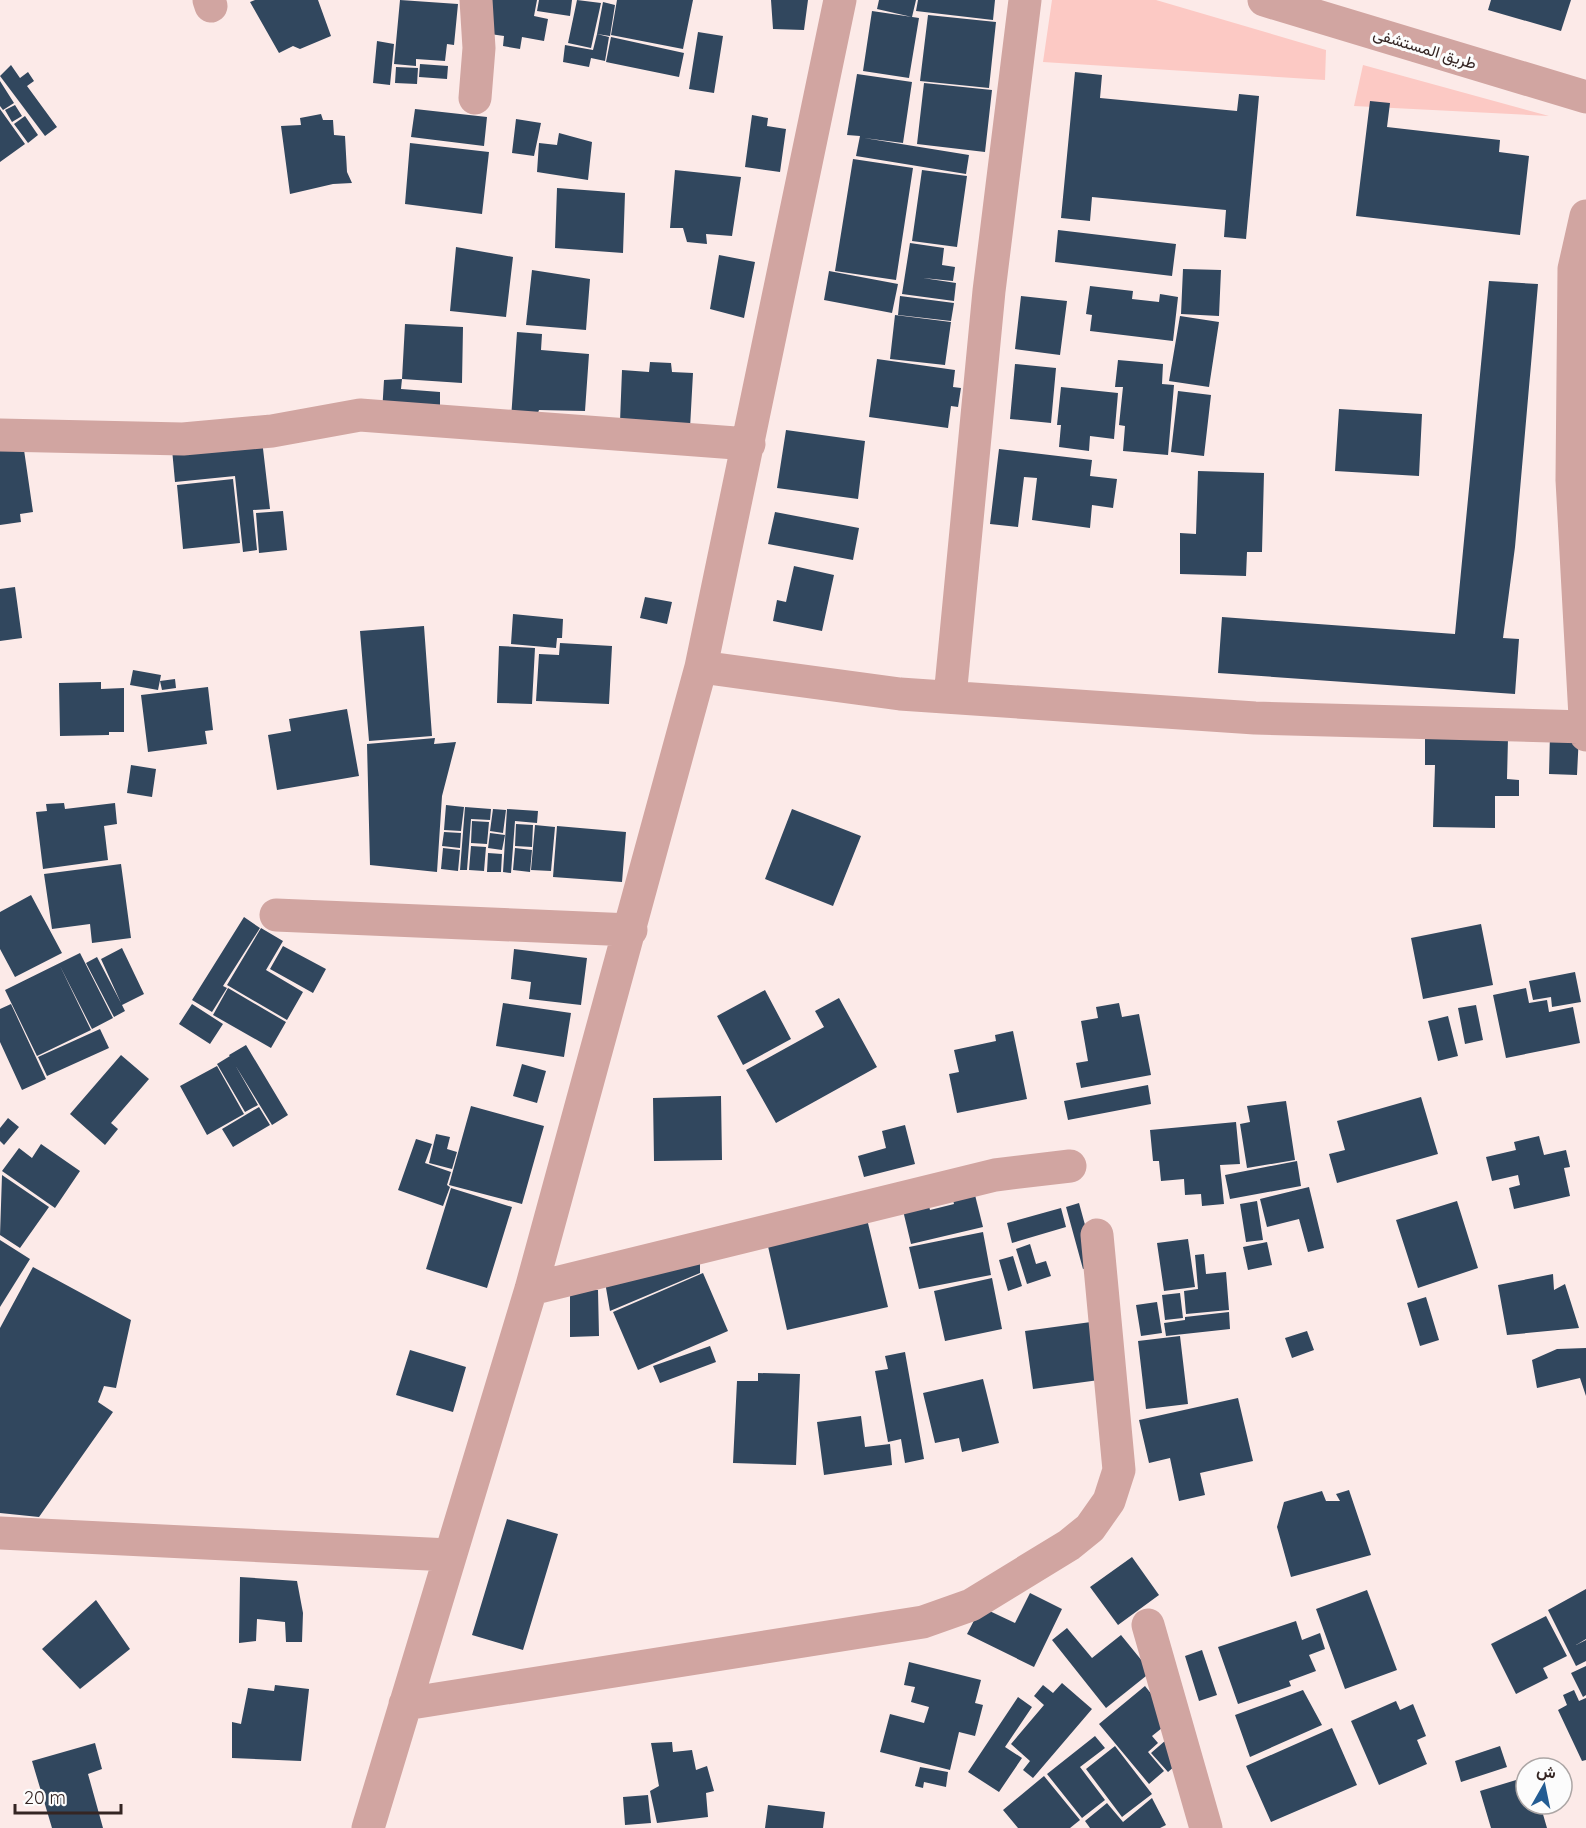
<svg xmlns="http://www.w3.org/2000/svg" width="1586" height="1828" font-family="Quicksand,Vazirmatn,sans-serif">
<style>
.green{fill:#fcc9c4}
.building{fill:#31475e}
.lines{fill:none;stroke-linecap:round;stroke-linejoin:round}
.street{stroke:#d1a5a1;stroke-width:33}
.labels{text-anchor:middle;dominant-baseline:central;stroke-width:6;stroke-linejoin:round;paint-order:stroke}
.street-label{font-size:16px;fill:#342523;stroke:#fcfcfc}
</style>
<rect width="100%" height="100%" fill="#fceae8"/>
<path class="green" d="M 1052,0 L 1156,0 L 1326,50 L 1325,80 L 1043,62 Z
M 1363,65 L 1549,116 L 1354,106 Z"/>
<path class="building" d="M 255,0 L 318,0 L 331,36 L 300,49 L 293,46 L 279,53 L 250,2 Z
M 400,0 L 458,4 L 454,45 L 447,44 L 445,61 L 416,59 L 416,66 L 394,64 Z
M 489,0 L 537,0 L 534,16 L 548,19 L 544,41 L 522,37 L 520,49 L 503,46 L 504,36 L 483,33 Z
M 539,0 L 572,0 L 570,16 L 537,11 Z
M 577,0 L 601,3 L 591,48 L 568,43 Z
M 617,0 L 693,0 L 683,49 L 611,35 Z
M 771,0 L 808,0 L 804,30 L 773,29 Z
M 879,0 L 916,0 L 912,17 L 877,9 Z
M 918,0 L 995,0 L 993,20 L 916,11 Z
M 1491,0 L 1571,0 L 1561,31 L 1488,10 Z
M 603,2 L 615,5 L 610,36 L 597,34 Z
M 872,11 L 919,18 L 909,78 L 863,71 Z
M 928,15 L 996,22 L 989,88 L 920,81 Z
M 698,32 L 723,36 L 714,93 L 689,89 Z
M 597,34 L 609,37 L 605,61 L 591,58 L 589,67 L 563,62 L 565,45 L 593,50 Z
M 611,37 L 684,53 L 679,77 L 606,62 Z
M 377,41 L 394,44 L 390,85 L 373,83 Z
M 420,64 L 448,66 L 447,79 L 419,77 Z
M 11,65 L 20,78 L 28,72 L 34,81 L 27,86 L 57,127 L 45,136 L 0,76 Z
M 396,67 L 418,68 L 417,84 L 395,83 Z
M 1075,72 L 1102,75 L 1100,98 L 1237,111 L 1239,94 L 1259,96 L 1246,239 L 1224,237 L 1226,210 L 1092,197 L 1090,221 L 1061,218 Z
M 857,74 L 912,82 L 903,143 L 864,138 L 969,155 L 966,174 L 856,156 L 860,136 L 847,135 Z
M 0,81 L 14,103 L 3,110 L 0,106 Z
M 924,83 L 992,90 L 985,152 L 917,144 Z
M 1370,101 L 1390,103 L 1387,127 L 1500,140 L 1499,152 L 1529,156 L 1520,235 L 1356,216 Z
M 15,105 L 22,116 L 12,122 L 5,110 Z
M 0,109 L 25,144 L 0,162 Z
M 415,109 L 487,117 L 484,146 L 411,137 Z
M 321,114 L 323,120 L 333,120 L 334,135 L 345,136 L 347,172 L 352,183 L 333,184 L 290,194 L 281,126 L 301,125 L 300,118 Z
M 752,115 L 768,118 L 767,126 L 786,129 L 780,172 L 745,167 Z
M 25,116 L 38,135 L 28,143 L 14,124 Z
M 516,119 L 541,123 L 534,156 L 512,153 Z
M 559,133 L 592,142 L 588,180 L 537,172 L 539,143 L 557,145 Z
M 410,143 L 489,152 L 482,214 L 405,204 Z
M 853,159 L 913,168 L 896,280 L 835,271 Z
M 675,170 L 741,177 L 732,236 L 706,234 L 707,244 L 687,242 L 683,228 L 670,228 Z
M 922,170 L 967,176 L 957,247 L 912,241 Z
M 557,188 L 625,193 L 623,253 L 555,248 Z
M 1058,230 L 1176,244 L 1172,276 L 1055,262 Z
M 910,243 L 944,248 L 942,265 L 955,267 L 953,281 L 923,278 L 956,283 L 954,301 L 902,294 Z
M 456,247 L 513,257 L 506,317 L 450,311 Z
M 719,255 L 755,262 L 744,318 L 710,309 Z
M 1183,269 L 1221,270 L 1219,316 L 1181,314 Z
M 532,270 L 590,279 L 586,330 L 526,325 Z
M 829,271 L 898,284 L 892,313 L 824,300 Z
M 1489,281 L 1538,284 L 1515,547 L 1503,638 L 1519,639 L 1515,694 L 1218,673 L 1222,617 L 1455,634 Z
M 1090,286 L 1133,291 L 1132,299 L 1159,302 L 1160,294 L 1178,297 L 1173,341 L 1090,331 L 1092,315 L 1086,314 Z
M 900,296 L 954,303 L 951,321 L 898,315 Z
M 1021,296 L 1067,301 L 1060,355 L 1015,349 Z
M 895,315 L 951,322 L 945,365 L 890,359 Z
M 1180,316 L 1219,322 L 1209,387 L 1169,381 Z
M 405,324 L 463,327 L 462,383 L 402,379 Z
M 517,332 L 542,334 L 541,350 L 589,354 L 585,411 L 539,410 L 535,421 L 511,419 Z
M 877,359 L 955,370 L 953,387 L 961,388 L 958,407 L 951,406 L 948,428 L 869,417 Z
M 1118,360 L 1163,364 L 1162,384 L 1174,385 L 1168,455 L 1123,451 L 1125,426 L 1119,425 L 1123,387 L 1115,387 Z
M 650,362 L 671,363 L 672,372 L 693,373 L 690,428 L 620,422 L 622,370 L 649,372 Z
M 1015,364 L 1056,368 L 1051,423 L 1010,419 Z
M 402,379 L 401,389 L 440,392 L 440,415 L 382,413 L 384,380 Z
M 1061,387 L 1118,393 L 1114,439 L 1090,436 L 1089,451 L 1059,447 L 1061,425 L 1057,425 Z
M 1178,391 L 1211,395 L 1204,456 L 1171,452 Z
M 1339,409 L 1422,414 L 1419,476 L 1335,471 Z
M 786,430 L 865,441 L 858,499 L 777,488 Z
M 262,440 L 270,509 L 253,510 L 257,550 L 243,552 L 235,476 L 175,482 L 172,449 Z
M 23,443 L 33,512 L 20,514 L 21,522 L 0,525 L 0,446 Z
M 999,449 L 1092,460 L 1090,476 L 1117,479 L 1113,508 L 1092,505 L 1090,528 L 1032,520 L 1037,478 L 1024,477 L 1018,527 L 990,524 Z
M 1198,471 L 1264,473 L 1262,552 L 1247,552 L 1246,576 L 1180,574 L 1180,533 L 1196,534 Z
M 233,479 L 240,543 L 183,549 L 177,485 Z
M 283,511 L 287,550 L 259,553 L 256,513 Z
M 775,512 L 859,528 L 853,560 L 768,544 Z
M 794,566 L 834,575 L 822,631 L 773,621 L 777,600 L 786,602 Z
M 15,587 L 22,638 L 0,641 L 0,589 Z
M 645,597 L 672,602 L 667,624 L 640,618 Z
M 513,614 L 563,619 L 562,638 L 557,638 L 556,648 L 511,644 Z
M 424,626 L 432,736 L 369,741 L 360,631 Z
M 560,643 L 612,646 L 609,704 L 536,701 L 539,654 L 559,655 Z
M 499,646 L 535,648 L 532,704 L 497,703 Z
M 133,670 L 161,675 L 158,690 L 130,685 Z
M 175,679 L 176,688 L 162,690 L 160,681 Z
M 101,682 L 101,689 L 124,688 L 124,732 L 109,732 L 109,735 L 60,736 L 59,683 Z
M 208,687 L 213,730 L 205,731 L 207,744 L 148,752 L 141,695 Z
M 347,709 L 359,776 L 277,790 L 268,735 L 291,731 L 289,719 Z
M 1550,734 L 1579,734 L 1577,775 L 1549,774 Z
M 1425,737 L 1508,738 L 1507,779 L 1519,780 L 1519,796 L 1495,796 L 1495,828 L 1433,827 L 1435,765 L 1425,765 Z
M 435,738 L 434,744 L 456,742 L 442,796 L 437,872 L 370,865 L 367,744 Z
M 131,765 L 156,769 L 152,797 L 127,793 Z
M 64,803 L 65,809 L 115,803 L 117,824 L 104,826 L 108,860 L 43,869 L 36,812 L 47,811 L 46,804 Z
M 446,805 L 464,807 L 461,831 L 444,830 Z
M 465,807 L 491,809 L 490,820 L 471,819 L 467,870 L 460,870 Z
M 493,809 L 506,810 L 503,833 L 490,831 Z
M 507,809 L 538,811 L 537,823 L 515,821 L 511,873 L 503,872 Z
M 792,809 L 861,836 L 833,906 L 765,879 Z
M 472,821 L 489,822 L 487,844 L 471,843 Z
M 516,824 L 533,825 L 532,847 L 515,846 Z
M 535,825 L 555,827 L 551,871 L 531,870 Z
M 557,826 L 626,832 L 622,882 L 553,877 Z
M 444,832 L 461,833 L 460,848 L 442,846 Z
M 490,833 L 505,835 L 502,850 L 488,848 Z
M 471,846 L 486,847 L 484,871 L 469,870 Z
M 443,848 L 460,850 L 458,871 L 441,869 Z
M 515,848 L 532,850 L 530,872 L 513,870 Z
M 488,853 L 502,854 L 501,872 L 487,872 Z
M 121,864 L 131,938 L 92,943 L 90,924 L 52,929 L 44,874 Z
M 31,895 L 62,953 L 15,977 L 0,949 L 0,912 Z
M 244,917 L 260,928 L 223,986 L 227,988 L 212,1012 L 192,1000 Z
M 1481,924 L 1493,985 L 1423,999 L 1411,938 Z
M 261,928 L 283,941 L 266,970 L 303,992 L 287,1020 L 227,985 Z
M 283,946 L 326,969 L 313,993 L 270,969 Z
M 122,948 L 144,994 L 122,1005 L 125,1011 L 114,1017 L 86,963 L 97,957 L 121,1003 L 101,959 Z
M 514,949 L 587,958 L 581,1005 L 529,999 L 531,982 L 511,979 Z
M 80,953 L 113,1018 L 92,1029 L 60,966 L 91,1030 L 37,1056 L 5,990 Z
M 1575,972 L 1581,1002 L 1552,1007 L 1551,997 L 1533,1000 L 1529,981 Z
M 228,988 L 286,1022 L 271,1048 L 213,1015 Z
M 1526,988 L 1529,1003 L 1547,1000 L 1549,1012 L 1573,1007 L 1580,1043 L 1506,1058 L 1493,995 Z
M 765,990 L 791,1039 L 743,1065 L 717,1016 Z
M 839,998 L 877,1067 L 776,1123 L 746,1070 L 824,1027 L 815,1011 Z
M 503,1003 L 571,1013 L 564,1057 L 496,1046 Z
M 1119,1003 L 1122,1017 L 1139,1014 L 1151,1075 L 1081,1088 L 1076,1063 L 1088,1061 L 1081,1021 L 1098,1018 L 1096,1007 Z
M 11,1004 L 46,1079 L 22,1090 L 0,1042 L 0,1009 Z
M 192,1004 L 223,1024 L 210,1044 L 179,1024 Z
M 1476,1005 L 1483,1040 L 1465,1044 L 1458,1008 Z
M 1448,1016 L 1458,1056 L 1438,1061 L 1428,1021 Z
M 100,1029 L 109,1048 L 47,1076 L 38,1057 Z
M 1013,1031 L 1027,1099 L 957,1113 L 949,1074 L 959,1072 L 954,1050 L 996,1041 L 995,1035 Z
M 246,1045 L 288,1115 L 272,1125 L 229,1055 Z
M 121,1055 L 149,1079 L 111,1123 L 118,1129 L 105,1145 L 70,1114 Z
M 230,1056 L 258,1105 L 245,1112 L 217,1064 Z
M 522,1064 L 546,1071 L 537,1103 L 513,1096 Z
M 217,1066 L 244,1114 L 207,1135 L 180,1086 Z
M 1148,1085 L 1151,1104 L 1068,1120 L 1064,1101 Z
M 721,1096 L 722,1160 L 654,1161 L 653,1098 Z
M 1421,1097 L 1438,1154 L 1337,1183 L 1329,1154 L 1345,1150 L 1337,1121 Z
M 1286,1101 L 1295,1160 L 1247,1168 L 1240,1124 L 1250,1122 L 1247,1106 Z
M 471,1106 L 544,1126 L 522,1204 L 449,1185 Z
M 259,1107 L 270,1125 L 233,1147 L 222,1129 Z
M 8,1118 L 19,1127 L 4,1145 L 0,1141 L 0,1128 Z
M 1236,1122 L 1240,1164 L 1220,1165 L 1224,1204 L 1202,1206 L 1201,1194 L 1185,1195 L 1184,1179 L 1161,1181 L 1159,1161 L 1153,1161 L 1150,1130 Z
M 905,1125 L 915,1164 L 864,1177 L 858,1156 L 886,1148 L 882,1131 Z
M 436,1134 L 450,1137 L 447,1149 L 457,1152 L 452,1169 L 429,1163 Z
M 1539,1136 L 1544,1155 L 1566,1150 L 1570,1167 L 1564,1168 L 1570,1196 L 1514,1209 L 1509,1188 L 1520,1185 L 1518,1175 L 1492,1181 L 1486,1157 L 1516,1150 L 1514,1142 Z
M 416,1139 L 432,1144 L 425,1163 L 451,1172 L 447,1185 L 450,1187 L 443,1206 L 398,1190 Z
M 41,1144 L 80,1171 L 55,1208 L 2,1171 L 19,1148 L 32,1158 Z
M 1297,1161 L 1301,1186 L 1230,1199 L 1225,1175 Z
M 2,1175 L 49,1207 L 20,1248 L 0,1235 Z
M 972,1183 L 983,1227 L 911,1244 L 901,1202 L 926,1195 L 930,1210 L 954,1204 L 950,1188 Z
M 1309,1187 L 1324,1248 L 1308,1252 L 1299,1219 L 1267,1227 L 1260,1199 Z
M 451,1188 L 512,1207 L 487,1288 L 426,1269 Z
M 1257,1201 L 1263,1240 L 1246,1242 L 1240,1204 Z
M 1457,1201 L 1478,1268 L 1418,1288 L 1396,1220 Z
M 1079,1203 L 1096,1265 L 1083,1269 L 1066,1207 Z
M 1061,1208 L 1066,1227 L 1012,1243 L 1007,1223 Z
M 867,1219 L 888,1307 L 787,1330 L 767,1242 Z
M 983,1232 L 991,1275 L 919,1289 L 909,1247 Z
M 1188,1239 L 1195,1287 L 1164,1291 L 1157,1243 Z
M 0,1240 L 30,1259 L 0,1307 Z
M 1267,1242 L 1272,1265 L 1248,1270 L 1243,1247 Z
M 1030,1244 L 1036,1264 L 1046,1261 L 1051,1276 L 1027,1284 L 1016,1249 Z
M 1204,1254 L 1206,1274 L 1226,1272 L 1229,1310 L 1186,1314 L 1184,1291 L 1198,1289 L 1195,1255 Z
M 1013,1256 L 1022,1286 L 1008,1291 L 999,1260 Z
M 700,1262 L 700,1273 L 610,1311 L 605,1282 Z
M 33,1267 L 131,1320 L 116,1388 L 104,1386 L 98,1402 L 113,1412 L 39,1517 L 0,1513 L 0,1328 Z
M 703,1273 L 728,1331 L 638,1370 L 613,1312 Z
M 1553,1274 L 1554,1290 L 1565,1284 L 1579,1328 L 1507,1335 L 1498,1285 Z
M 992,1278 L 1002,1329 L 945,1341 L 934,1291 Z
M 570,1290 L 598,1290 L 599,1336 L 570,1337 Z
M 1180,1293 L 1183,1318 L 1165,1320 L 1162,1295 Z
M 1426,1297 L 1439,1340 L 1420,1346 L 1407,1303 Z
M 1157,1302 L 1162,1333 L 1141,1336 L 1136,1305 Z
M 1229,1312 L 1230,1329 L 1166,1336 L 1164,1323 L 1185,1320 L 1185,1317 Z
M 1091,1322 L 1099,1380 L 1033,1389 L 1025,1331 Z
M 1307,1331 L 1314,1350 L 1292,1358 L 1285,1338 Z
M 1180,1336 L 1188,1404 L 1146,1409 L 1138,1341 Z
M 710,1346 L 716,1362 L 660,1383 L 653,1366 Z
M 1586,1348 L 1586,1396 L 1580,1378 L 1537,1388 L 1532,1360 L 1557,1349 Z
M 410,1350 L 466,1367 L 453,1412 L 396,1395 Z
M 905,1352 L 924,1459 L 905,1463 L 901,1439 L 888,1442 L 875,1371 L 888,1369 L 885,1356 Z
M 758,1373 L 800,1374 L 796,1465 L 733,1463 L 737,1381 L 758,1381 Z
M 983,1379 L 999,1443 L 962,1452 L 959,1438 L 935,1443 L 923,1393 Z
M 1238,1398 L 1253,1461 L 1200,1473 L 1205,1495 L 1179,1501 L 1170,1458 L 1149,1463 L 1139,1420 Z
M 861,1416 L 865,1447 L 890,1444 L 892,1465 L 824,1475 L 817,1422 Z
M 1349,1490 L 1371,1555 L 1291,1577 L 1277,1527 L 1284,1502 L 1322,1491 L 1326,1501 L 1340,1501 L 1336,1494 Z
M 507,1519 L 558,1534 L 523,1650 L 472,1635 Z
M 1132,1557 L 1159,1595 L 1118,1625 L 1090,1587 Z
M 240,1577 L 297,1581 L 303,1613 L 302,1642 L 286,1642 L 285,1622 L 257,1619 L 256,1641 L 239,1643 Z
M 1586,1589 L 1586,1639 L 1576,1645 L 1586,1640 L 1586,1661 L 1576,1666 L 1548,1610 Z
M 1367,1590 L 1397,1670 L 1345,1689 L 1316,1609 Z
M 1030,1593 L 1062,1609 L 1034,1667 L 967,1634 L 981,1607 L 1015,1623 Z
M 96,1600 L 130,1649 L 80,1689 L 42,1649 Z
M 1546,1616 L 1567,1656 L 1543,1668 L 1548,1678 L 1516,1694 L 1491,1644 Z
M 1296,1621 L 1302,1640 L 1320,1633 L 1325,1649 L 1309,1655 L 1316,1671 L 1289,1681 L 1291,1686 L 1238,1704 L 1218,1647 Z
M 1067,1628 L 1092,1658 L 1121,1635 L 1151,1672 L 1106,1708 L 1052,1640 Z
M 1202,1650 L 1217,1695 L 1199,1701 L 1185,1656 Z
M 909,1662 L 981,1680 L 975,1703 L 983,1705 L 975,1736 L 959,1732 L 950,1770 L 880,1752 L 890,1714 L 924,1723 L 929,1707 L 911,1702 L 915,1687 L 904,1685 Z
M 1586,1666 L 1586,1695 L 1583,1697 L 1571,1673 Z
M 1062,1683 L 1092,1709 L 1033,1778 L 1023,1770 L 1030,1761 L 1011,1744 L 1044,1705 L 1034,1696 L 1043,1685 L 1053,1693 Z
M 275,1685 L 309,1689 L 301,1761 L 232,1758 L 232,1722 L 241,1724 L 248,1688 L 274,1691 Z
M 1145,1686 L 1172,1720 L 1152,1736 L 1158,1743 L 1148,1752 L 1164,1771 L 1149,1784 L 1099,1724 Z
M 1303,1690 L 1322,1725 L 1250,1757 L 1235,1715 Z
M 1574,1690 L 1579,1701 L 1586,1698 L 1586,1760 L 1582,1761 L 1558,1710 L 1567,1705 L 1563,1695 Z
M 1018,1697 L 1032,1707 L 1005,1747 L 1022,1758 L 999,1792 L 968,1772 Z
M 1396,1701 L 1400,1710 L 1413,1704 L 1426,1736 L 1417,1740 L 1427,1764 L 1379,1785 L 1351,1721 Z
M 1332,1728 L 1357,1785 L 1271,1822 L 1246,1766 Z
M 1095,1736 L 1105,1748 L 1080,1767 L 1105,1800 L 1082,1818 L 1047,1774 Z
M 1166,1740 L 1183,1759 L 1168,1772 L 1151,1753 Z
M 672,1742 L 673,1752 L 692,1750 L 696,1770 L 707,1766 L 714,1791 L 706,1793 L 708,1817 L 657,1823 L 650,1791 L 659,1786 L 651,1743 Z
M 95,1743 L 102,1769 L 88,1774 L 103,1828 L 52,1828 L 32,1761 Z
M 1115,1746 L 1152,1794 L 1122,1817 L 1086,1769 Z
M 1500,1746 L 1507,1767 L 1461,1782 L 1455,1761 Z
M 920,1767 L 948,1772 L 946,1787 L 924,1782 L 923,1788 L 915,1786 Z
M 1044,1776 L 1080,1820 L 1070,1828 L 1018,1828 L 1003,1810 Z
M 1526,1777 L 1526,1804 L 1540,1804 L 1547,1828 L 1491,1828 L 1480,1791 Z
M 648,1795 L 651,1823 L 625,1825 L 623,1797 Z
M 1152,1798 L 1166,1825 L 1160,1828 L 1090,1828 L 1085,1821 L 1107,1803 L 1123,1822 Z
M 768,1805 L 825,1812 L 823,1828 L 765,1828 Z"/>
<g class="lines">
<path class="street" d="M 209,0 L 211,6
M 1264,0 L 1586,97
M 475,98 L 479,48 L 476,0
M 1586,216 L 1574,269 L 1572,480 L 1586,735
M 0,435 L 183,439 L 272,431 L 360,415 L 749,444
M 701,667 L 900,694 L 1255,718 L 1586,727
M 950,697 L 989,291 L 1025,0
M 276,915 L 631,930
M 531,1289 L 995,1175 L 1070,1166
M 0,1533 L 449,1555
M 1148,1625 L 1206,1828
M 405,1704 L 923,1622 L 971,1605 L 1069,1545 L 1090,1528 L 1109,1501 L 1119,1470 L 1097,1235
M 368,1828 L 531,1289 L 701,667 L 840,0"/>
</g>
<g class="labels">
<g class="street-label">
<text transform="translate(1425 48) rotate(17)">طريق المستشفى</text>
</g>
</g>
<g transform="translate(1544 1786) rotate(9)"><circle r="28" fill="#fcfcfc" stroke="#aca6a5" stroke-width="1.5"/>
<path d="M0-4.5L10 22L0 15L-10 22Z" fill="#235c93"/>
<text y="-9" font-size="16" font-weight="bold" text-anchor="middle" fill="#342523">ش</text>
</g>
<path d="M15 1804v9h106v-9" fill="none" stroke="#342523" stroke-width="3"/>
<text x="24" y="1804" font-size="18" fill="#342523" stroke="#fcfcfc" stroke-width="4.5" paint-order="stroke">20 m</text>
</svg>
